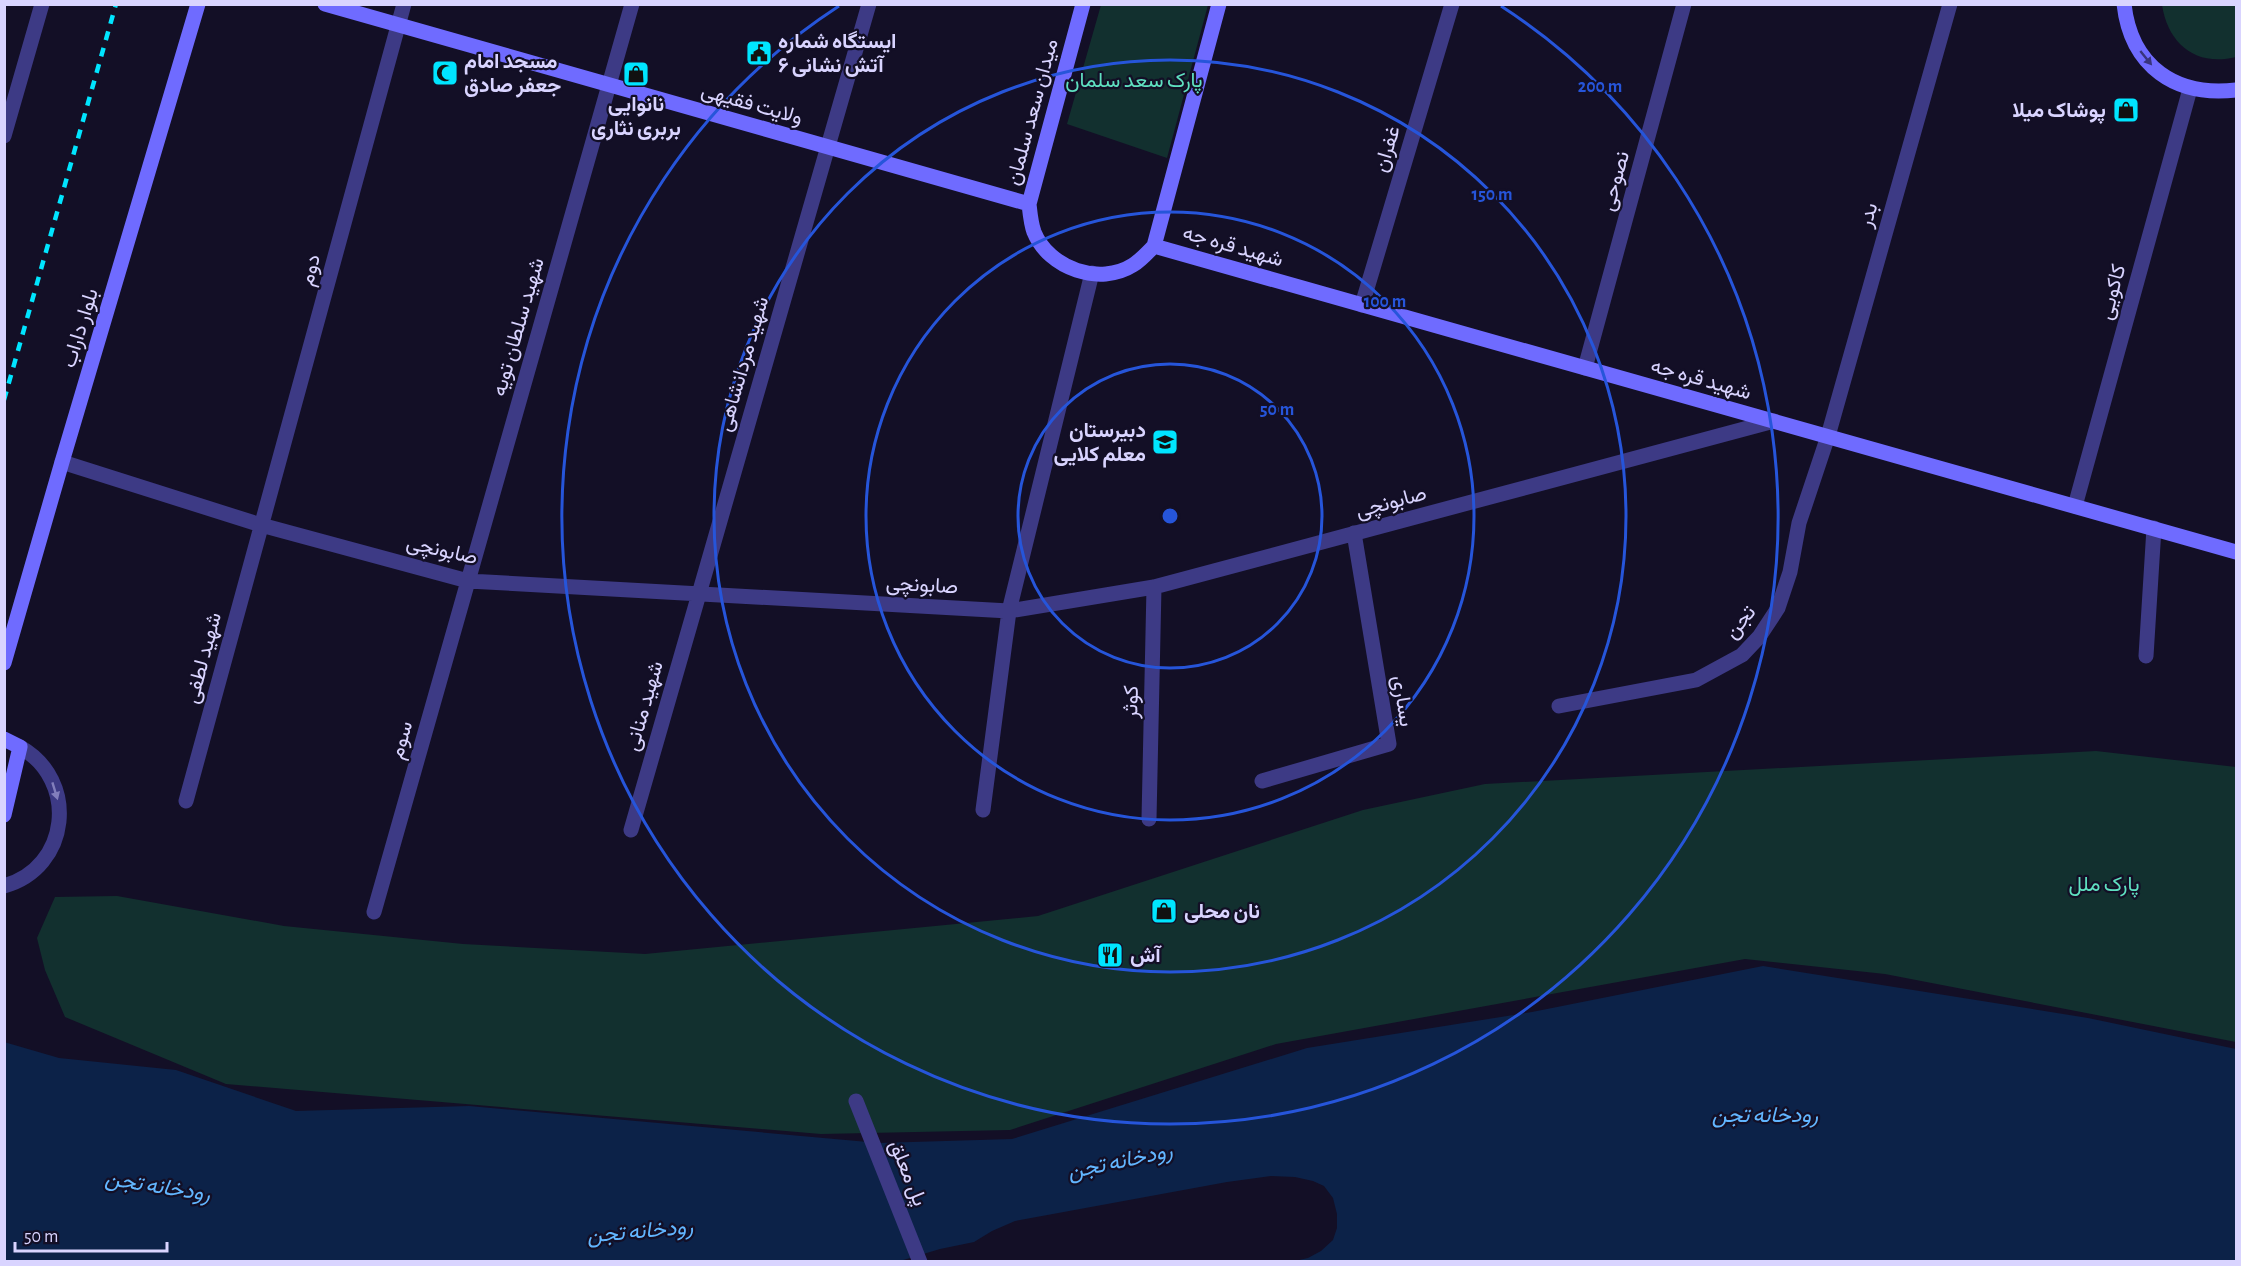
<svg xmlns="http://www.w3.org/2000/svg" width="2241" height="1266" font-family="'Alegreya Sans',Vazirmatn,sans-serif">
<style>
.green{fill:#12302f}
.water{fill:#0c2248}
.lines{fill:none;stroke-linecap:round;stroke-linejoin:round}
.street{stroke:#3d3a85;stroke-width:15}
.secondary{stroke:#6f6bff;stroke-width:15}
.rail{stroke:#00e5ff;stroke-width:4.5;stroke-dasharray:9 8;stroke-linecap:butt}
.oneway{fill:#38347d}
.oneway2{fill:#837fbc}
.ring{fill:none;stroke:#2655da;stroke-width:3}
.labels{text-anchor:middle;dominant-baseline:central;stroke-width:4.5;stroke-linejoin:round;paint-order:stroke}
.poi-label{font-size:21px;font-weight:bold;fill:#d9d4ff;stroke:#130f26;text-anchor:start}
.park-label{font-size:21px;fill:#5fe0c0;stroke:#130f26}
.street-label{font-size:21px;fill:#d9d4ff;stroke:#130f26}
.water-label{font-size:22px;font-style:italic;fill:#62b6ff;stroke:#130f26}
.centre{fill:#2655da;stroke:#130f26;stroke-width:3}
.ring-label{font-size:18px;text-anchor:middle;font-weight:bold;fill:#2655da;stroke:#130f26;stroke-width:4.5;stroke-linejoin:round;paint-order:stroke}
</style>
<rect width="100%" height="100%" fill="#130f26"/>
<path class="green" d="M 1101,5 L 1208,5 L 1167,158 L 1067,124 Z
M 2162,5 L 2236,5 L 2236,57 C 2196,67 2168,44 2162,5 Z
M 2096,751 L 2236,767 L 2236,1042 L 1885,974 L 1745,959 L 1276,1044 L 1010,1130 L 821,1134 L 226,1084 L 65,1017 L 45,970 L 37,938 L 55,897 L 117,896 L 284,926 L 463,944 L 645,954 L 1038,916 L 1363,810 L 1485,784 Z"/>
<path class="water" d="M 1763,966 L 2088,1018 L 2236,1049 L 2236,1261 L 1295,1261 L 1308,1258 L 1321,1251 L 1333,1240 L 1337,1228 L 1337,1214 L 1333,1198 L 1324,1186 L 1313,1181 L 1295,1177 L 1271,1176 L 1227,1182 L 1015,1221 L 992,1231 L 974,1242 L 940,1249 L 900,1261 L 5,1261 L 4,1042 L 59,1058 L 176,1070 L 296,1111 L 469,1106 L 879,1143 L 1012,1139 L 1307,1048 L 1532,1012 Z"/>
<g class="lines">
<path class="street" d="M 4,136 L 42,4
M 1362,305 L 1452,4
M 1585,368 L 1684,4
M 62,462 L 261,525 L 468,581 L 1009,611 L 1154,587 L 1774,421
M 2075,506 L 2190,89
M 2146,656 L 2154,528
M 1559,706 L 1696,680 L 1742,655 L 1759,637 L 1778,608 L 1790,572 L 1799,523 L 1828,436 L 1950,4
M 1262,781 L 1389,744 L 1354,533
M 186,801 L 404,4
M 983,810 L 1009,611 L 1092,273
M 1149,819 L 1154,587
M 631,830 L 869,4
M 4,886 C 70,868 79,780 20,747
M 374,912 L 632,4
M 856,1101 L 920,1262"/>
<path class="secondary" d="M 325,4 L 1029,204
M 1083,4 L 1029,204 C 1030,213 1031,224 1034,232 C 1049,269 1100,286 1133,265 C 1141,260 1148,252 1154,246 L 1219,4
M 2124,4 C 2131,67 2176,97 2236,90
M 1154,246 L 2236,552
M 4,663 L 62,462 L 198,4
M 4,739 L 20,747 L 4,815"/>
<path class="rail" d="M 4,400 L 116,4"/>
</g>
<defs><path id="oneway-solid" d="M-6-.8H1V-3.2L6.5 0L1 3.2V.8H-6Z" transform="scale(1.5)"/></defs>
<use class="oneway" href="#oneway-solid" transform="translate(2146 58) rotate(51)"/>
<use class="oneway2" href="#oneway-solid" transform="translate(55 791) rotate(73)"/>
<g class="ring">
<circle cx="1170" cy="516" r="152"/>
<circle cx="1170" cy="516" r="304"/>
<circle cx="1170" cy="516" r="456"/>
<path d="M1501 6A608 608 0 1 1 839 6"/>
</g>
<defs>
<symbol id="civic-square" viewBox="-11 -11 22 22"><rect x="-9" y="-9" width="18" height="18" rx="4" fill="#00e5ff" stroke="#130f26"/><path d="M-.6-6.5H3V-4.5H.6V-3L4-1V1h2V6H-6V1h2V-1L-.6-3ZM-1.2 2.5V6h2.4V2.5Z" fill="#111"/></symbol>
<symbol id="mosque-square" viewBox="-11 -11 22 22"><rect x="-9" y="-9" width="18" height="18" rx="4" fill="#00e5ff" stroke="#130f26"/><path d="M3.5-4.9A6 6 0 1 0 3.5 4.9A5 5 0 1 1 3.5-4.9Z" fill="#111"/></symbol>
<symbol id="shop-square" viewBox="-11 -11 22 22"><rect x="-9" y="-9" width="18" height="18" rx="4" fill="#00e5ff" stroke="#130f26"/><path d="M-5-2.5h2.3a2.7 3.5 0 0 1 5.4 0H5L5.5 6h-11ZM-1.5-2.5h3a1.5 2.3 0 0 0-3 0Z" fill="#111"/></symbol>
<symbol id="school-square" viewBox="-11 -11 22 22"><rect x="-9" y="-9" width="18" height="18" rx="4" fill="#00e5ff" stroke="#130f26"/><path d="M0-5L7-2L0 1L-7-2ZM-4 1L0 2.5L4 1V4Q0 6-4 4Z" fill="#111"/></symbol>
<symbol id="restaurant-square" viewBox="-11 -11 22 22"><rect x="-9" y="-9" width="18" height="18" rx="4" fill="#00e5ff" stroke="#130f26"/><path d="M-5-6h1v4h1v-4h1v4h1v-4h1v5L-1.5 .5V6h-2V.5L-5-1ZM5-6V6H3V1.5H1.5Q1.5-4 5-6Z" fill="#111"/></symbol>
</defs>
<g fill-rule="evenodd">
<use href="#civic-square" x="744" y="38" width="30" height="30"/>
<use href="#mosque-square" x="430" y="58" width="30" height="30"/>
<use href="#shop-square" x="621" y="59" width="30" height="30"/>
<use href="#shop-square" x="2111" y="95" width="30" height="30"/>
<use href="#school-square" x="1150" y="427" width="30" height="30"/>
<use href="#shop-square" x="1149" y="896" width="30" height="30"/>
<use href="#restaurant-square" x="1095" y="940" width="30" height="30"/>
</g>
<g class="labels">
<g class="poi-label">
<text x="778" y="41">ایستگاه شماره<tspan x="778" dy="24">۶ آتش نشانی</tspan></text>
<text x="464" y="61">مسجد امام<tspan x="464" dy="24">جعفر صادق</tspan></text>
<text x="636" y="104" text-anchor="middle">نانوایی<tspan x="636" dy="24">بربری نثاری</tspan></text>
<text x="2106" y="110" text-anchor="end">پوشاک میلا</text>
<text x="1146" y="430" text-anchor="end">دبیرستان<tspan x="1146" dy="24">معلم کلایی</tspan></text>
<text x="1184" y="911">نان محلی</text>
<text x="1130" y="955">آش</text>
</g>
<g class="park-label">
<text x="1134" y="80">پارک سعد سلمان</text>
<text x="2104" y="884">پارک ملل</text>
</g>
<g class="street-label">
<text transform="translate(752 104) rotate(16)">ولایت فقیهی</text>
<text transform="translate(1032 112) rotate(-75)">میدان سعد سلمان</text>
<text transform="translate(1387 149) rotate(-73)">غفران</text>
<text transform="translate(1615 181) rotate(-75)">نصوحی</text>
<text transform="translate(1868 215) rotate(-74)">بدر</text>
<text transform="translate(1233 246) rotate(16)">شهید قره جه</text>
<text transform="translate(310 270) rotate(-75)">دوم</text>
<text transform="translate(2112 292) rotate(-75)">کاکویی</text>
<text transform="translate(518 327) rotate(-74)">شهید سلطان تویه</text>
<text transform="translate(80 328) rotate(-73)">بلوار داراب</text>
<text transform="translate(743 364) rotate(-74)">شهید مردانشاهی</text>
<text transform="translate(1701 379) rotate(16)">شهید قره جه</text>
<text transform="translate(1391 502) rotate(-15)">صابونچی</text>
<text transform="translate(442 550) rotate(13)">صابونچی</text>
<text transform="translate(922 585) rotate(3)">صابونچی</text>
<text transform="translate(1740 622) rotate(-50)">تجن</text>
<text transform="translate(203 658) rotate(-75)">شهید لطفی</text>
<text transform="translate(1403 701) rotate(81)">یساری</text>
<text transform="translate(1131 702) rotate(-89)">کوثر</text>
<text transform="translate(644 706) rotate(-74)">شهید منانی</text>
<text transform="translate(401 740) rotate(-74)">سوم</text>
<text transform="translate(908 1173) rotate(68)">پل معلق</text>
</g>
<g class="water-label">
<text x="1765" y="1115">رودخانه تجن</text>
<text transform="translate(1120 1161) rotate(-12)">رودخانه تجن</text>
<text transform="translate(158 1186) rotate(9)">رودخانه تجن</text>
<text transform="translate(640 1231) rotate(-5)">رودخانه تجن</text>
</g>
</g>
<circle cx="1170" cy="516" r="9" class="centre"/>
<g class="ring-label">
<text x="1600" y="92">200 m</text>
<text x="1492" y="200">150 m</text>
<text x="1385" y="307">100 m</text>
<text x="1277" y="415">50 m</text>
</g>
<rect width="2241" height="1266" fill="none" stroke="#d9d4ff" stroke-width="12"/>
<path d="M15 1242v9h152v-9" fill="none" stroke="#d9d4ff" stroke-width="3"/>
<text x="24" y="1242" font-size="18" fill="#d9d4ff" stroke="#130f26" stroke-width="4.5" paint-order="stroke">50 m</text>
</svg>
